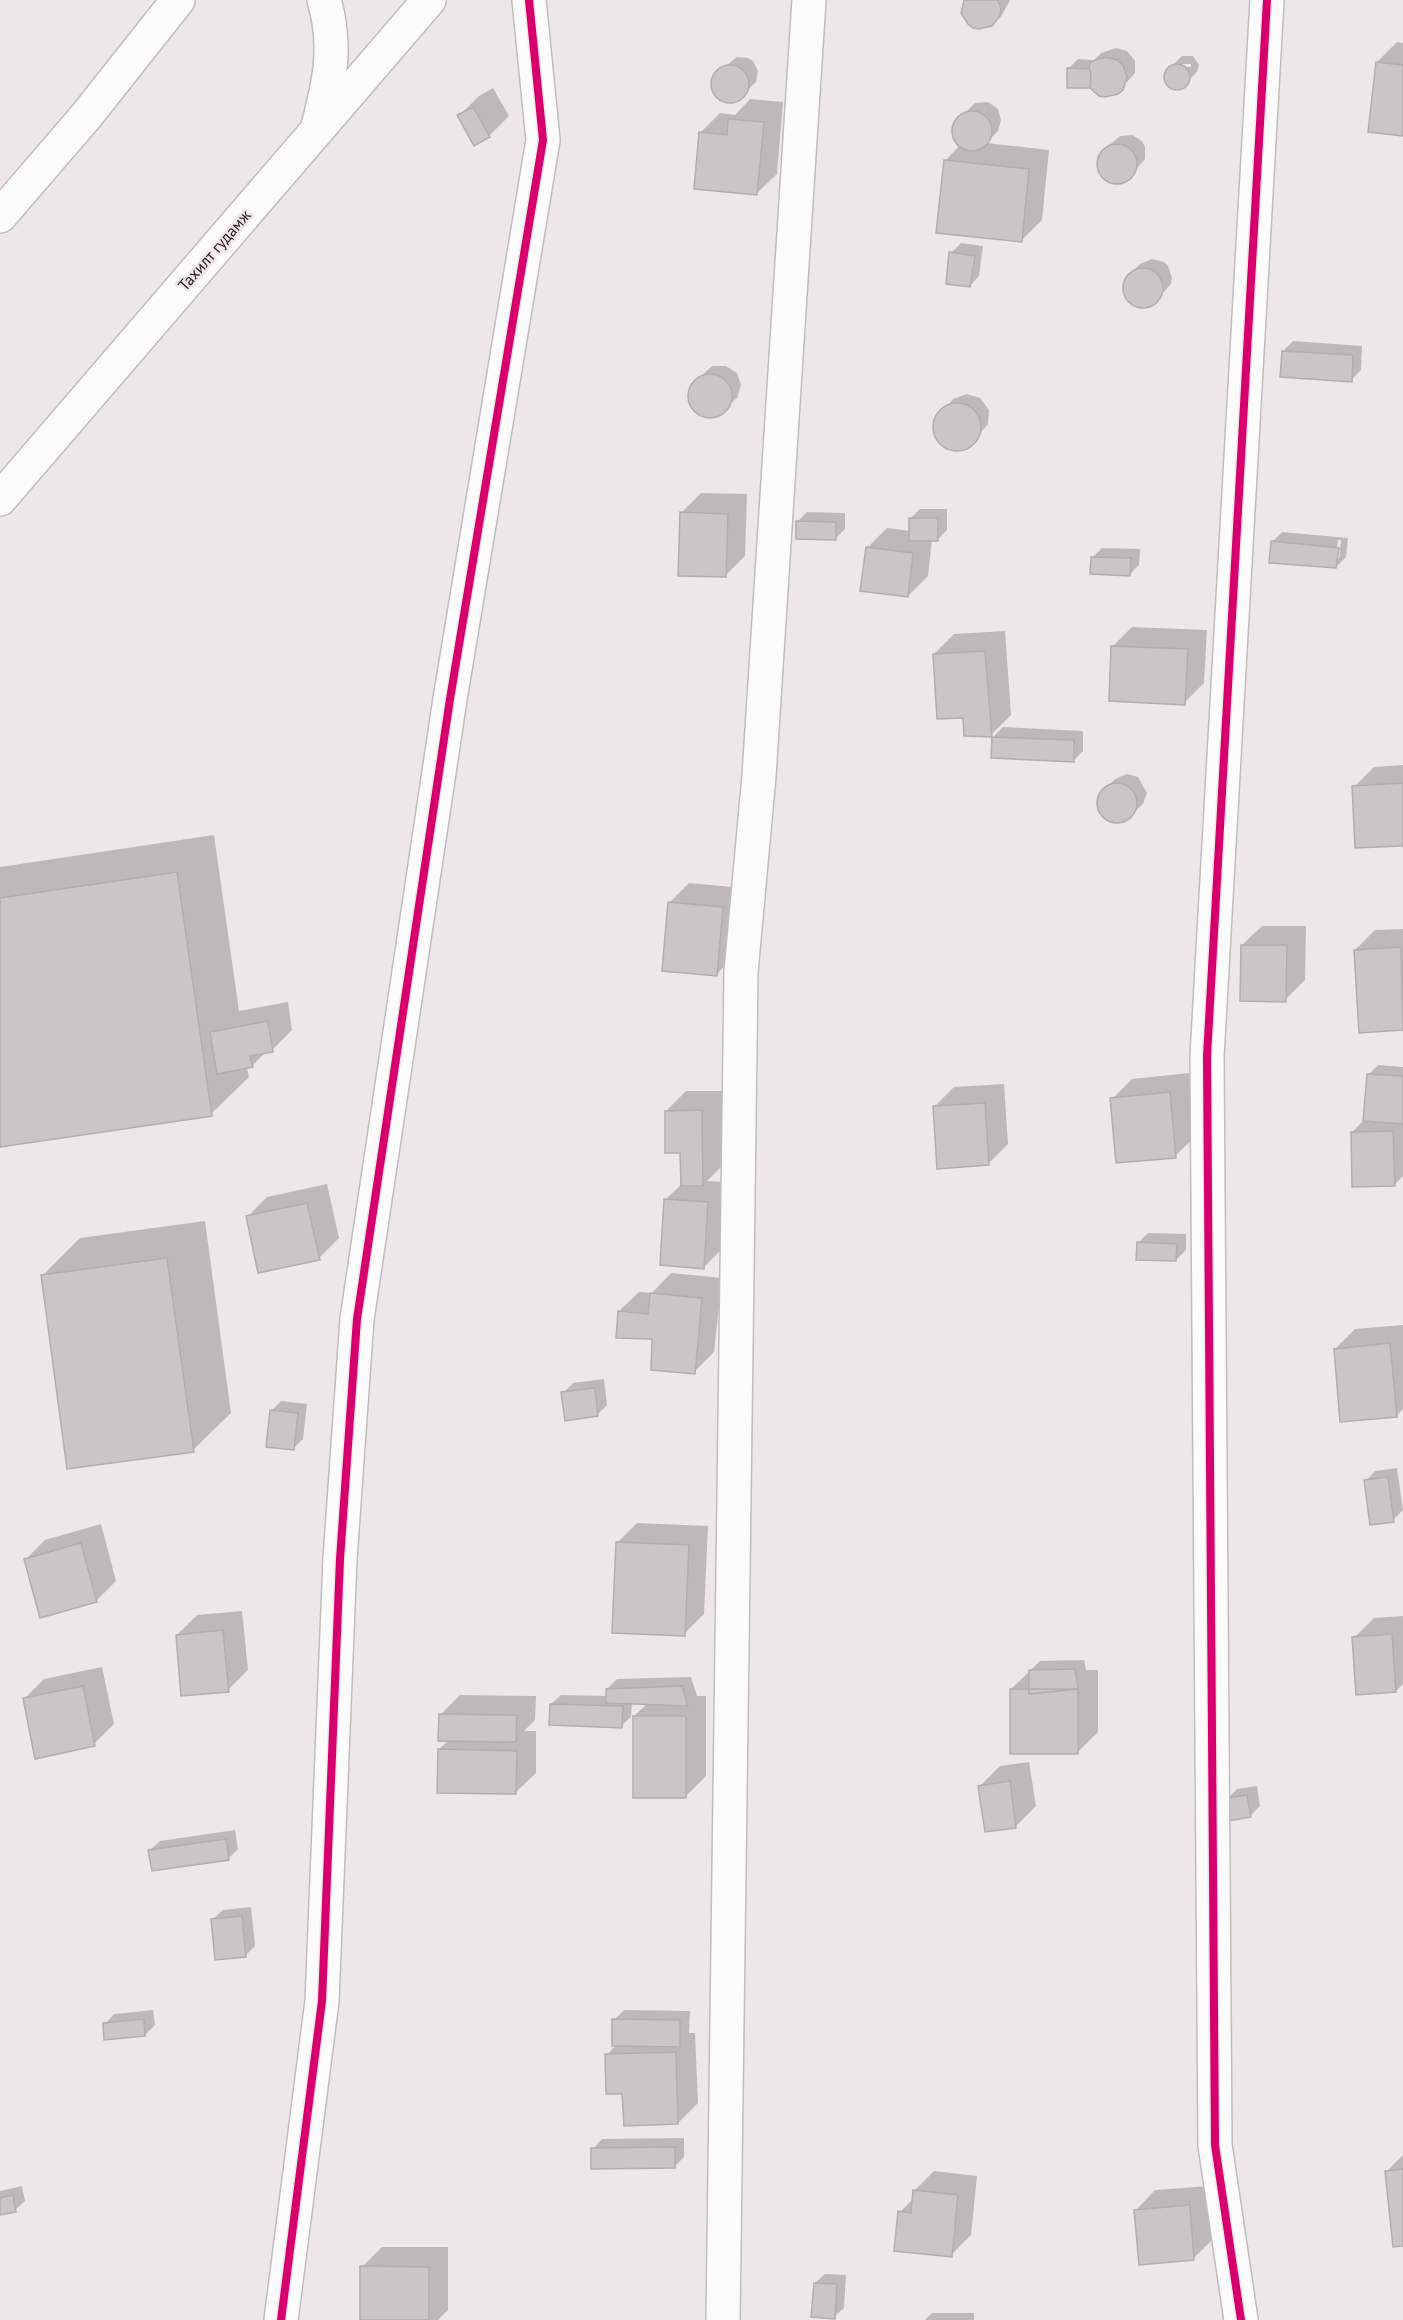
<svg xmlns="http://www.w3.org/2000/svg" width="1403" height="2320" font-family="'PT Sans',sans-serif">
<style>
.shadow{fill:#0003;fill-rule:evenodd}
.building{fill:#cac5c7;stroke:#b2adaf;stroke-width:1.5}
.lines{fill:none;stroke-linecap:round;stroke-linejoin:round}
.minor-casing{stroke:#c1bcbe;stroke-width:36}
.tertiary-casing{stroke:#c1bcbe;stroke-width:36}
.secondary-casing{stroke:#c1bcbe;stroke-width:36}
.minor{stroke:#fcfbfc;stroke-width:33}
.tertiary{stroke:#fcfbfc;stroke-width:33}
.secondary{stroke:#fcfbfc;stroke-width:33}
.cycleway-casing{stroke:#f1e4ea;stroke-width:11}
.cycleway{stroke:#d6006c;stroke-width:8}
.labels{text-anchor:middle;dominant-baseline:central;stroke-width:5;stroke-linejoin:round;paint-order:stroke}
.street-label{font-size:16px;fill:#211c1f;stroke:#f1e4ea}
</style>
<rect width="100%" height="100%" fill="#eee7ea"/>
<path class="shadow" d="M 966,0 L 1010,0 L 1002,15 L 992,25 L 963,12 L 962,6 Z
M 1397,42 L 1403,43 L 1403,135 L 1377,62 Z
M 1116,48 L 1127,51 L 1135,61 L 1135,73 L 1117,93 L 1068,69 L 1078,59 L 1094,60 L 1101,53 Z
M 1182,56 L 1193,56 L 1199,65 L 1197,72 L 1181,88 L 1173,88 L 1167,83 L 1166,72 L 1174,64 L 1174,67 L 1191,67 L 1191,64 L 1174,64 Z
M 737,57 L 748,58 L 753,61 L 758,71 L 756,82 L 737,100 L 725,101 L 721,99 L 714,89 L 713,84 L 717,73 Z
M 493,88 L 509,116 L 489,136 L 459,116 L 479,96 Z
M 750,99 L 783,102 L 777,174 L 757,193 L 700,133 L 720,113 L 735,115 Z
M 988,102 L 998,109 L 1001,120 L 998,131 L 986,143 L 1049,150 L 1042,220 L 1022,240 L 945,161 L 961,144 L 956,140 L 954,128 L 956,122 L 975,103 Z
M 1132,135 L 1142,141 L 1145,147 L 1145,159 L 1127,179 L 1115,182 L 1104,177 L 1098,167 L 1099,160 L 1105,149 L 1120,136 Z
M 961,243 L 983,246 L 979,276 L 970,286 L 951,253 Z
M 1152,259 L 1164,262 L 1168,266 L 1172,278 L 1171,284 L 1153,304 L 1141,307 L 1136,306 L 1126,297 L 1124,285 L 1130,274 L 1140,264 Z
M 1293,341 L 1362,346 L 1361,370 L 1351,380 L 1283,351 Z
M 712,366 L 726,366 L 737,373 L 741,385 L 737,398 L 715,416 L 702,415 L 692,406 L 690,392 L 697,380 Z
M 967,394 L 980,398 L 989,410 L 988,424 L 969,446 L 954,450 L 947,448 L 936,437 L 935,422 L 953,399 Z
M 701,493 L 747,494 L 745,556 L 725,576 L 681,513 Z
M 920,509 L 947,509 L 947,530 L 937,540 L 932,540 L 928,576 L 908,596 L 867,548 L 887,528 L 910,531 L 910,519 Z
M 807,512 L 845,513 L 845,529 L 835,539 L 797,522 Z
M 1282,532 L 1348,538 L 1346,557 L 1336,567 L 1272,542 ZM 1338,540 L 1341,540 L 1339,558 L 1336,558 Z
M 1102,548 L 1140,549 L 1139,565 L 1129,575 L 1092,558 Z
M 1132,627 L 1207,630 L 1204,683 L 1184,703 L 1112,647 Z
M 1005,631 L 1011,715 L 991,735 L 964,716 L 934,654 L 954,634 Z
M 1003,727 L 1083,731 L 1083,751 L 1073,761 L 993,737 Z
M 1403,765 L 1403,844 L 1354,787 L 1374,767 Z
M 1127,774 L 1138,777 L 1147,793 L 1143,804 L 1132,814 L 1122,821 L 1110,820 L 1101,812 L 1099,800 L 1105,789 L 1115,779 Z
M 214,835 L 239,1011 L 288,1002 L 292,1030 L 272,1050 L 267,1051 L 252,1066 L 247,1067 L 249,1077 L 211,1114 L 0,1145 L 0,867 Z
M 689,883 L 743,888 L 736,954 L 717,974 L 669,903 Z
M 1262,926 L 1306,926 L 1305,980 L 1285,1000 L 1242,945 Z
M 1403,929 L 1403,1029 L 1360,1032 L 1355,950 L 1375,930 Z
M 1378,1065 L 1403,1067 L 1403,1176 L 1394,1185 L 1352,1132 L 1365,1119 L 1368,1075 Z
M 1189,1073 L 1195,1137 L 1175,1156 L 1112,1099 L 1132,1079 Z
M 1004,1084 L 1008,1144 L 988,1164 L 934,1107 L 954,1087 Z
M 686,1091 L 722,1091 L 723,1165 L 707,1181 L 727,1182 L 723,1248 L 703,1268 L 666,1199 L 683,1183 L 682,1152 L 666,1111 Z
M 327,1184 L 339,1238 L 319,1258 L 247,1217 L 267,1197 Z
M 205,1221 L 231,1413 L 193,1450 L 42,1276 L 80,1238 Z
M 1148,1233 L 1186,1234 L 1186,1250 L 1176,1260 L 1138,1243 Z
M 671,1273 L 722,1278 L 714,1352 L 694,1372 L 619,1311 L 639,1292 L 652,1293 Z
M 1403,1325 L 1403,1409 L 1396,1416 L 1335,1349 L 1355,1329 Z
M 604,1379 L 607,1405 L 597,1415 L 563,1393 L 573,1383 Z
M 281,1401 L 307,1404 L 303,1439 L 293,1449 L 271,1411 Z
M 1397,1468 L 1403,1510 L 1393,1520 L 1366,1481 L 1375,1471 Z
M 637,1523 L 708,1526 L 704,1614 L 684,1634 L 617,1543 Z
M 101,1524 L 116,1581 L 96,1601 L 25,1560 L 45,1540 Z
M 242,1611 L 248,1670 L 228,1690 L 177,1635 L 197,1615 Z
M 1403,1616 L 1403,1684 L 1396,1691 L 1354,1638 L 1374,1618 Z
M 1084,1660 L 1086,1670 L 1098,1670 L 1098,1732 L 1078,1752 L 1011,1689 L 1040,1661 Z
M 102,1667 L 114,1724 L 94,1744 L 24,1699 L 44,1679 Z
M 691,1677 L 697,1696 L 706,1696 L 706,1776 L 686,1796 L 634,1716 L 648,1703 L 632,1702 L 631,1717 L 621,1726 L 551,1704 L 561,1695 L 608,1696 L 607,1689 L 617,1679 Z
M 460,1695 L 536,1696 L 535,1720 L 524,1731 L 536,1731 L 536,1773 L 516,1792 L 439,1749 L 449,1740 L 440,1715 Z
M 1029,1762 L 1036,1806 L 1016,1826 L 980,1786 L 1000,1766 Z
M 1257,1786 L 1260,1806 L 1250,1816 L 1227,1799 L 1237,1789 Z
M 235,1830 L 238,1849 L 228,1859 L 150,1850 L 160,1841 Z
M 251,1907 L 255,1946 L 245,1956 L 213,1919 L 223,1910 Z
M 153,2010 L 155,2025 L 145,2035 L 105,2024 L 114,2014 Z
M 624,2010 L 690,2011 L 689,2033 L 695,2033 L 698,2103 L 678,2123 L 624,2092 L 607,2055 L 616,2045 L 614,2020 Z
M 684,2138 L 684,2157 L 674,2167 L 593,2149 L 602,2139 Z
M 1403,2155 L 1403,2244 L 1386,2172 Z
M 934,2171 L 977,2176 L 971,2235 L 951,2255 L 900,2212 L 914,2198 L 914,2191 Z
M 22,2186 L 25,2201 L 15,2210 L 0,2214 L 0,2191 Z
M 1209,2186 L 1213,2239 L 1193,2259 L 1136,2210 L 1155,2190 Z
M 382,2247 L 448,2247 L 448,2310 L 438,2320 L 361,2320 L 362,2267 Z
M 825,2274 L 846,2275 L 844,2308 L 834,2317 L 815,2283 Z
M 932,2313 L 974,2313 L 974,2320 L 925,2320 Z"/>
<path class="building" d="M 964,0 L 998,0 L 1001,9 L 1000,16 L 992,26 L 979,29 L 973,28 L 968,24 L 961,13 Z
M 1105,57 L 1117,60 L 1123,65 L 1127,77 L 1123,90 L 1118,94 L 1105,97 L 1099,96 L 1090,88 L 1091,73 L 1089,69 L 1090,62 Z
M 1376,62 L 1403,65 L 1403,136 L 1368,132 Z
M1164 77a13 13 0 1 1 26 0a13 13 0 1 1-26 0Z
M711 84a19 19 0 1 1 38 0a19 19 0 1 1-38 0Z
M 1067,68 L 1089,69 L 1091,73 L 1090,88 L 1067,88 Z
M 473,107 L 490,137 L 474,146 L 457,115 Z
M952 131a20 20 0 1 1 40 0a20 20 0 1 1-40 0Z
M 728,119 L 764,122 L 757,195 L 694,189 L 699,132 L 727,135 Z
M1097 164a20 20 0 1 1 40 0a20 20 0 1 1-40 0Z
M 944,160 L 1029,169 L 1022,242 L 936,233 Z
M 949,252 L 975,256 L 970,287 L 946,284 Z
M1123 288a20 20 0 1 1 40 0a20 20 0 1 1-40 0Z
M 1282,351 L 1353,355 L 1352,382 L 1280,377 Z
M688 396a22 22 0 1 1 44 0a22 22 0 1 1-44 0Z
M933 427a24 24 0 1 1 48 0a24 24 0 1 1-48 0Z
M 680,512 L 728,514 L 726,577 L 678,576 Z
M 909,518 L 938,518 L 938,541 L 909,541 Z
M 796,521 L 836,522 L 836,540 L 796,539 Z
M 1271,541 L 1339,548 L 1336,568 L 1269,563 Z
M 866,547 L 913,553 L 908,597 L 860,591 Z
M 1091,557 L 1131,558 L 1130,576 L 1090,574 Z
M 1111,646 L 1188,649 L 1185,705 L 1109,701 Z
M 985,651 L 992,737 L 964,736 L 963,718 L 937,719 L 933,654 Z
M 992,737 L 1074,740 L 1074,762 L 991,758 Z
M 1403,783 L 1403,846 L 1355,848 L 1352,786 Z
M1097 803a20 20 0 1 1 40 0a20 20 0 1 1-40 0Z
M 177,872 L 212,1116 L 0,1147 L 0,898 Z
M 668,902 L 723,907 L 717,976 L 662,971 Z
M 1241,945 L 1287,945 L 1286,1002 L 1240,1001 Z
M 1401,947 L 1403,1030 L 1359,1033 L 1354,950 Z
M 268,1021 L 273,1052 L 250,1056 L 253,1067 L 217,1074 L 210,1032 Z
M 1367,1074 L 1403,1076 L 1403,1124 L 1363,1121 Z
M 1170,1092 L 1176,1158 L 1116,1163 L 1110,1098 Z
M 985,1103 L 989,1165 L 937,1169 L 933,1106 Z
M 702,1110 L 703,1186 L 681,1186 L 680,1153 L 665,1153 L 665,1111 Z
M 1393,1131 L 1395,1186 L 1352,1187 L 1351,1132 Z
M 664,1199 L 708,1202 L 704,1269 L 660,1265 Z
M 307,1203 L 320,1260 L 258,1273 L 246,1216 Z
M 1137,1242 L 1177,1244 L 1176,1261 L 1136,1260 Z
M 167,1258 L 194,1452 L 67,1469 L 41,1275 Z
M 650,1293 L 702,1298 L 695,1374 L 651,1370 L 652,1339 L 616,1338 L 618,1311 L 648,1314 Z
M 1390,1343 L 1397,1417 L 1340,1422 L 1334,1349 Z
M 595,1388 L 598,1416 L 565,1421 L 561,1392 Z
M 270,1410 L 298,1413 L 294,1450 L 266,1447 Z
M 1388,1477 L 1394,1522 L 1370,1525 L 1364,1480 Z
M 616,1542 L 689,1545 L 685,1636 L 612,1633 Z
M 81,1543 L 97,1602 L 40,1618 L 24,1559 Z
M 223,1630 L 229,1692 L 181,1696 L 176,1635 Z
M 1392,1634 L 1396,1692 L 1356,1695 L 1352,1637 Z
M 1075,1669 L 1078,1689 L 1029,1694 L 1029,1670 Z
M 83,1686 L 95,1746 L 35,1759 L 23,1698 Z
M 682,1686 L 688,1706 L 606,1703 L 606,1689 Z
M 1010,1689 L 1078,1689 L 1078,1754 L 1010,1754 Z
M 550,1704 L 623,1706 L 622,1728 L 549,1725 Z
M 439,1714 L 517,1715 L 516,1742 L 438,1741 Z
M 633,1716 L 686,1716 L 686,1798 L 633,1798 Z
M 438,1749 L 517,1751 L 516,1794 L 437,1793 Z
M 1010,1781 L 1016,1828 L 985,1832 L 978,1786 Z
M 1247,1795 L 1251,1817 L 1229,1821 L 1225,1798 Z
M 226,1839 L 229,1860 L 152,1871 L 148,1850 Z
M 242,1916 L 246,1957 L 215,1960 L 211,1919 Z
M 144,2019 L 145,2036 L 104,2040 L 103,2023 Z
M 612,2019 L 680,2020 L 680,2047 L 612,2046 Z
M 676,2052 L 678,2124 L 624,2126 L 622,2094 L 606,2094 L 605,2054 Z
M 675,2147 L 675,2168 L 591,2169 L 591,2148 Z
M 1403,2169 L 1403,2246 L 1393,2247 L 1385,2171 Z
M 913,2190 L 958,2195 L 952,2257 L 894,2251 L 898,2211 L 911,2213 Z
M 13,2195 L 16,2212 L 0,2215 L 0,2198 Z
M 1190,2205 L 1194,2260 L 1139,2265 L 1134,2210 Z
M 360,2266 L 429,2267 L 429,2320 L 360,2320 Z
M 814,2283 L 837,2284 L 835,2319 L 811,2317 Z"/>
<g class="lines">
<defs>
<path id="minor" d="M 0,216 L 87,115 L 178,0
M 281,2320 L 322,2001 L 340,1559 L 357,1319 L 450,699 L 543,140 L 529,0
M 723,2320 L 741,972 L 759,776 L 809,0
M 1241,2320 L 1215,2145 L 1207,1056 L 1267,0"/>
<path id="tertiary" d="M 317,130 C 329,84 338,48 324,0"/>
<path id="secondary" d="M 0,499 L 429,0"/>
</defs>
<use href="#minor" class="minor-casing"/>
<use href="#tertiary" class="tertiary-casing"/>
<use href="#secondary" class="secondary-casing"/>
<use href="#minor" class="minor"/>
<use href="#tertiary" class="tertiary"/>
<use href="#secondary" class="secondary"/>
<defs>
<path id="cycleway" d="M 281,2320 L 322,2001 L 340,1559 L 357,1319 L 450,699 L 543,140 L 529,0
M 1241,2320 L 1215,2145 L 1207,1056 L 1267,0"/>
</defs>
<use href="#cycleway" class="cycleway-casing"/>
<use href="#cycleway" class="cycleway"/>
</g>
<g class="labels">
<g class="street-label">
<text transform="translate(214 250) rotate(-49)">Тахилт гудамж</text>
</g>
</g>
</svg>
